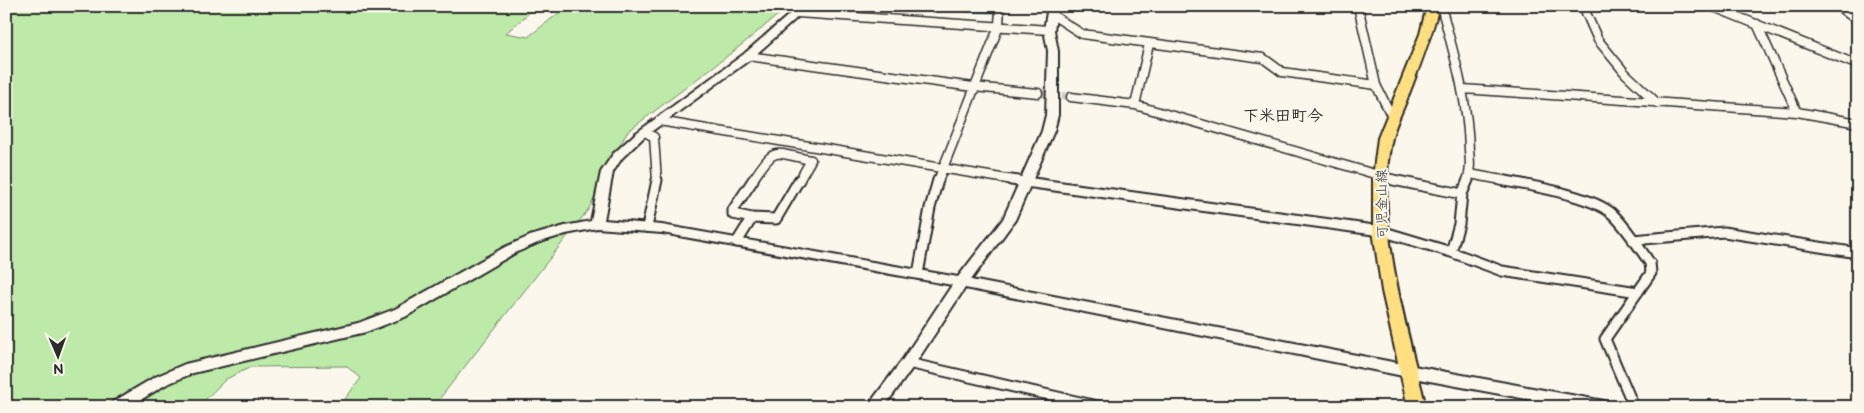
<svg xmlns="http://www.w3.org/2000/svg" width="1864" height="413" font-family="'Balsamiq Sans','Klee One',sans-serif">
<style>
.green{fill:#bdeaa8;stroke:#748a6a}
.water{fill:#7ec9de;stroke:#5d8a96}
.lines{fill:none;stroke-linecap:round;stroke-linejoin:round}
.street-tunnel{stroke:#d1cec5;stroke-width:8;stroke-dasharray:8 4;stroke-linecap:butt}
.street-far1-casing{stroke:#2b2b2b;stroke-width:11}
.street-casing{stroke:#2b2b2b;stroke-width:13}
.secondary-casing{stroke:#2b2b2b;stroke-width:4}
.primary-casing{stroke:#2b2b2b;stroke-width:4}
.street-far1{stroke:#fbf7ec;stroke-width:8}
.street{stroke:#fbf7ec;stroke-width:9}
.secondary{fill:#fbf7ec;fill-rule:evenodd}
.primary{fill:#ffdf80;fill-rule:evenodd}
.labels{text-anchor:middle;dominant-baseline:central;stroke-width:4;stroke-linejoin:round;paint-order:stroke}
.street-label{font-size:14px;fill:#2b2b2b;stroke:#fbf7ec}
.quarter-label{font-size:16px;font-weight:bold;fill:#2b2b2b;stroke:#fbf7ec}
</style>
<rect width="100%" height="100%" fill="#fbf7ec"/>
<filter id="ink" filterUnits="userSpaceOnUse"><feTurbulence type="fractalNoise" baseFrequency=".02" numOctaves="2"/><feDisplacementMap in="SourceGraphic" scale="10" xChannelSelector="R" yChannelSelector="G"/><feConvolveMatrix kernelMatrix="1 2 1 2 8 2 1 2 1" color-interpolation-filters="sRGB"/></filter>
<g filter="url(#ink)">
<path class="green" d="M 6,6 L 537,6 L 506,33 L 528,37 L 568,6 L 802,6 L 778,15 L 734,51 L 627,132 L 588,210 L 433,407 L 339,407 L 361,378 L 346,366 L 251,367 L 226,379 L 198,407 L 6,407 Z"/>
<path class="water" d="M 823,6 L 992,6 L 993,13 L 912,9 L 821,8 Z"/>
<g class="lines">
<path class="street-tunnel" d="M 1038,93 L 1071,97"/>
<defs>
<path id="street-far1" d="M 1358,6 L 1376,85 L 1393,119
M 1441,6 C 1454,54 1468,101 1469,150 C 1470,161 1471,171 1467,181
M 1583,6 L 1598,40 L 1625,73 L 1657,103
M 1711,6 L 1858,65
M 1838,6 L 1858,21
M 797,13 L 1049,30
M 1051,14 L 1082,34 L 1263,58 L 1282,72 L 1376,85
M 1757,24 L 1797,112
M 748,56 L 973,87 L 1038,93
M 1463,89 L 1797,112 L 1858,123
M 1071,97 L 1135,105 L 1399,181
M 1135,105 L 1149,44
M 659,121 L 1019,181
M 645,132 L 654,137 L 657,181
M 1470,174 L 1507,181
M 752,181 C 776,146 771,152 811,160 L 799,181
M 938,181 L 999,26 L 1000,6"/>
<path id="street" d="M 1011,180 L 1381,231 L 1451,252 L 1502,271 L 1638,292
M 1393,180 L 1462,194
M 1500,180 C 1528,185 1588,195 1610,212 C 1624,223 1639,248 1650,263 L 1651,273 L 1605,339 L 1634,407
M 752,218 L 776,219 L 799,180
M 752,218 L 733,214 L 733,210 L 753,180
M 647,227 L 657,180
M 1633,240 L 1724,232 L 1858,253
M 737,242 L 752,218
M 1451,252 L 1459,224 L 1462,194 L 1468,180
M 918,274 L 930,208 L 938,180
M 908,363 L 1102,407"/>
<path id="secondary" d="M 799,6 L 810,6 L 752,58 L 644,137 L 622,158 L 613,172 L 604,220 L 662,225 L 958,277 L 1003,219 L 1042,131 L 1046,115 L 1048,51 L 1044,30 L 1048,6 L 1058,6 L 1054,30 L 1058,51 L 1058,115 L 1054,131 L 1015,220 L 971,280 L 1408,365 L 1604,401 L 1609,403 L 1612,407 L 1570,407 L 1408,377 L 965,288 L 913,367 L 884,407 L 867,407 L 903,359 L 952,285 L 662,233 L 597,228 L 566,234 L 540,242 L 515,253 L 405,317 L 366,332 L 193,373 L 165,385 L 129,407 L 108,407 L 111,403 L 155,377 L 185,364 L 358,323 L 395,309 L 505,247 L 530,236 L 565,226 L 591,221 L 601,172 L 613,154 L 636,133 L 744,54 Z"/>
<path id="primary" d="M 1427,6 L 1439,6 C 1431,38 1419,68 1407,99 C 1402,112 1395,125 1392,138 C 1373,218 1407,328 1426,407 L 1408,407 L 1382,291 L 1373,231 L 1373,177 L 1378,138 L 1420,34 Z"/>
</defs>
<use href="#street-far1" class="street-far1-casing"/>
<use href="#street" class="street-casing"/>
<use href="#secondary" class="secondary-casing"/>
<use href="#primary" class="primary-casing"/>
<use href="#street-far1" class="street-far1"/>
<use href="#street" class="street"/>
<use href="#secondary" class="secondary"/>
<use href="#primary" class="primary"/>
</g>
</g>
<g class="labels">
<g class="street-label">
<text transform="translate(1382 204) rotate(-91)">可児金山線</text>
</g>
<g class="quarter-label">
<text x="1283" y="116">下米田町今</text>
</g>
</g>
<rect width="1864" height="413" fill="none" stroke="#fbf7ec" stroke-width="25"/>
<rect x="12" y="12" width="1839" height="388" fill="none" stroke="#2b2b2b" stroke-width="2" filter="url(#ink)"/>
<g transform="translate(58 356) rotate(178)" stroke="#fbf7ec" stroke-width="4" paint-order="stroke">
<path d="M0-4L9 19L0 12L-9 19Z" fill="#2b2b2b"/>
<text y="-8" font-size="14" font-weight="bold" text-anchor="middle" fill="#2b2b2b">N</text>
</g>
</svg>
